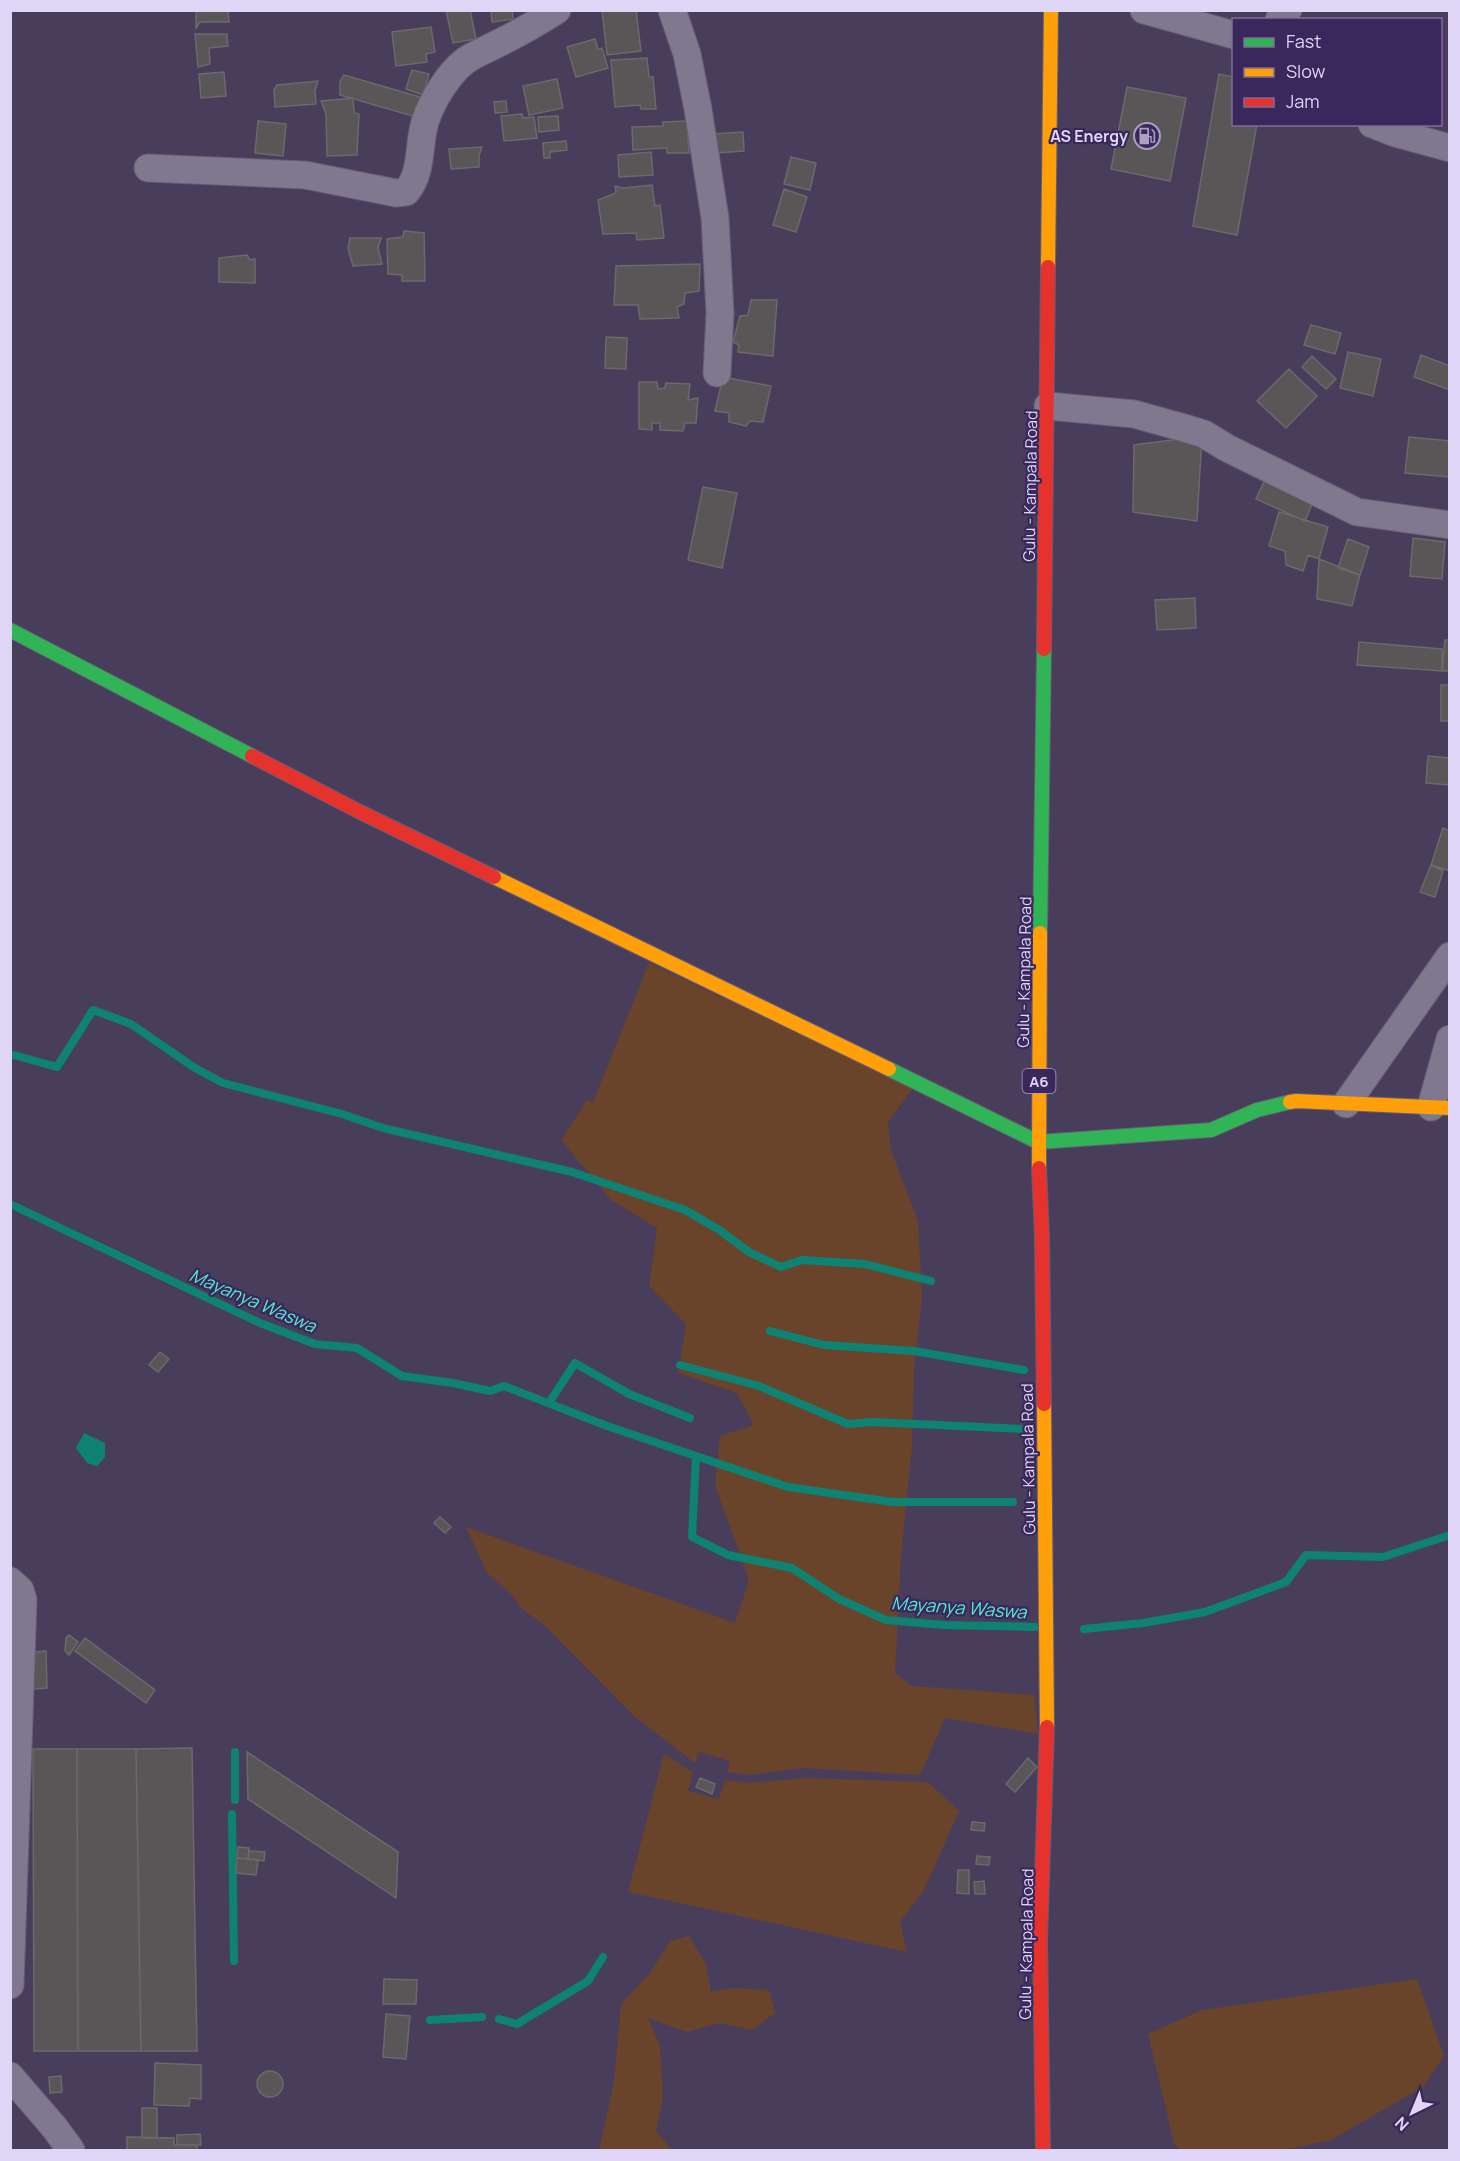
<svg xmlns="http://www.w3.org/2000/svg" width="1460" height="2161" font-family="Manrope,sans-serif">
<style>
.green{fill:#69442b}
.water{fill:#0e8374}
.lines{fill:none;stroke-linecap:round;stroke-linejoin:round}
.stream{stroke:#0e8374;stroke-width:8}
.building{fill:#585656;stroke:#6b696a;stroke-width:1.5}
.street-casing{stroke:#655d76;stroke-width:29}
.fast-casing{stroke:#655d76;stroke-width:16}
.slow-casing{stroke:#655d76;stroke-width:16}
.jam-casing{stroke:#655d76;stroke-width:16}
.street{stroke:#7f788e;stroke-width:27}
.fast{stroke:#30b455;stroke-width:14}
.slow{stroke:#ff9f0a;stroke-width:14}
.jam{stroke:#e5322d;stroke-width:14}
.labels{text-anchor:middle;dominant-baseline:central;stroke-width:4.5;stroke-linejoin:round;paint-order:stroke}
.shield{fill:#3a275b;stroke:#aea2c8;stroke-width:1.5}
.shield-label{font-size:15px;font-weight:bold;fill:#dfd6f7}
.poi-label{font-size:16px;font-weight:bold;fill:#dfd6f7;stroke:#3a275b;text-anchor:end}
.street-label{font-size:16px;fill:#dfd6f7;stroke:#3a275b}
.water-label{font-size:18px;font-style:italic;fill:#54eacf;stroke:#3a275b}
</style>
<rect width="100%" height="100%" fill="#483e5b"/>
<path class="green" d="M 649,963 L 913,1088 L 888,1122 L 891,1150 L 918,1221 L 922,1297 L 914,1368 L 912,1446 L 901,1556 L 895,1673 L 912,1686 L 1034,1695 L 1038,1734 L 945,1718 L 920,1775 L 802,1768 L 748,1775 L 727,1772 L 730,1761 L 699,1752 L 695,1763 L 635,1717 L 543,1624 L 522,1609 L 511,1594 L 487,1573 L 466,1527 L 735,1623 L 749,1580 L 715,1485 L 720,1436 L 754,1425 L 737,1393 L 678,1373 L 686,1324 L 649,1286 L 657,1228 L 611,1200 L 561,1140 L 587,1100 L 593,1102 Z
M 664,1754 L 693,1772 L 688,1791 L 719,1799 L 725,1780 L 751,1783 L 803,1778 L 928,1782 L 959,1811 L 924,1890 L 900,1922 L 907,1952 L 628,1892 Z
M 689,1936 L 706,1964 L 711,1992 L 731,1988 L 769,1990 L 775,2013 L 752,2030 L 720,2023 L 687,2032 L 648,2018 L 660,2046 L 663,2098 L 656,2131 L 672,2150 L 599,2150 L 614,2082 L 621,2004 L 650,1973 L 670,1941 Z
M 1417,1979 L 1444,2056 L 1423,2087 L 1331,2140 L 1284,2150 L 1179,2150 L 1174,2143 L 1148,2034 L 1202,2010 Z"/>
<path class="water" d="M 84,1433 L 105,1443 L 105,1457 L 97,1466 L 87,1463 L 76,1448 Z"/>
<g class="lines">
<path class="stream" d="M 10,1054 L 57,1067 L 93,1010 L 131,1024 L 195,1068 L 223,1083 L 342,1114 L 383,1128 L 572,1172 L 685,1210 L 718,1229 L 749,1252 L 781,1267 L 802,1260 L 865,1264 L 931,1281
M 10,1204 L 260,1323 L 315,1344 L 357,1348 L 402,1376 L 453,1383 L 490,1391 L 504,1386 L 607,1426 L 788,1487 L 892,1502 L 1013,1502
M 770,1331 L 824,1345 L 914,1351 L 1024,1370
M 680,1365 L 759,1386 L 848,1424 L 872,1422 L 1023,1429
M 549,1403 L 575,1363 L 629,1394 L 690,1418
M 696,1456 L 692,1537 L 728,1555 L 792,1568 L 839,1599 L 886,1620 L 945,1625 L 1035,1627
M 1084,1629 L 1143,1623 L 1205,1612 L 1286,1582 L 1306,1555 L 1383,1557 L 1450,1535
M 235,1752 L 235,1800
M 232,1814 L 234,1961
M 499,2019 L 517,2024 L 588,1981 L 603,1957
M 430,2020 L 482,2017"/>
</g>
<path class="building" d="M 196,10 L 234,10 L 228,12 L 229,22 L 200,22 L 196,28 Z
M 446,10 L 470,10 L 476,39 L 453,43 Z
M 491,10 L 512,10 L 513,19 L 492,22 Z
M 602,10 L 636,10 L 641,51 L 607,55 Z
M 431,27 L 435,52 L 426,54 L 427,62 L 396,66 L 392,32 Z
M 195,34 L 227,34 L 228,46 L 209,48 L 210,64 L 198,67 Z
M 595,39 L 598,50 L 602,48 L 608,68 L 576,77 L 567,47 Z
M 647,58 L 649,77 L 653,77 L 656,109 L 641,109 L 640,105 L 615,107 L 611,60 Z
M 412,70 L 429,74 L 423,95 L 406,89 Z
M 224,72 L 226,96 L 201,98 L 199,74 Z
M 1219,74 L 1234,77 L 1234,124 L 1257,124 L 1237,235 L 1193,226 Z
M 344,75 L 423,98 L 415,107 L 416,117 L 340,95 L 340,82 Z
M 557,79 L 563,108 L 529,115 L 523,86 Z
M 318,81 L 315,91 L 316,104 L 275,107 L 274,90 L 277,85 Z
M 1127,87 L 1186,98 L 1170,181 L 1111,169 Z
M 353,98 L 354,113 L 359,114 L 357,155 L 327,156 L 326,114 L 321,101 Z
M 506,101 L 507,112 L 495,113 L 494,102 Z
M 522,114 L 523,118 L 534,117 L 537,138 L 504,141 L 501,116 Z
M 558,116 L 559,130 L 539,132 L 538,117 Z
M 258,121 L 286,124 L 283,156 L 255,153 Z
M 687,121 L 689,153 L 667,153 L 667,148 L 633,150 L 632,127 L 663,126 L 663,122 Z
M 743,132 L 744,151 L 715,153 L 713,134 Z
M 566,141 L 567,150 L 550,152 L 550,158 L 544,158 L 543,143 Z
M 482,147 L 479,156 L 479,167 L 451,169 L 449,149 Z
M 651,152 L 653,175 L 619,177 L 618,155 Z
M 791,157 L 816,163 L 810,190 L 784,184 Z
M 652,185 L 655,206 L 660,205 L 664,238 L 637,240 L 636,233 L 603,234 L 598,200 L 616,193 L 615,186 L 623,188 Z
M 784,189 L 807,197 L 796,232 L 773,225 Z
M 404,231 L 424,233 L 425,281 L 402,281 L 402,275 L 388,274 L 387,239 L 403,237 Z
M 350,238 L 381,238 L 378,248 L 382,264 L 353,266 L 348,248 Z
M 247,255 L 250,260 L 255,259 L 255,283 L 219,282 L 219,258 Z
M 700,264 L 699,291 L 685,293 L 684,304 L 677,307 L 679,318 L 640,319 L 638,305 L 614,305 L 616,266 Z
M 751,300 L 777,300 L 773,356 L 738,352 L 739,345 L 733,342 L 740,316 L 748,315 Z
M 1311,325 L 1341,333 L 1335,354 L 1304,345 Z
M 606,337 L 627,338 L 626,369 L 605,368 Z
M 1348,352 L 1381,359 L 1373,396 L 1340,388 Z
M 1421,355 L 1450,366 L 1450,390 L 1414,377 Z
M 1312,356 L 1336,379 L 1326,389 L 1302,367 Z
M 1289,369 L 1317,396 L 1286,428 L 1257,401 Z
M 723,377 L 771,386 L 763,422 L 750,421 L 746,426 L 729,422 L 729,413 L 715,411 Z
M 639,382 L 657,382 L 658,389 L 665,388 L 666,383 L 690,384 L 688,400 L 698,398 L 696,423 L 685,423 L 683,431 L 660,430 L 660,423 L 652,423 L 652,430 L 639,429 Z
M 1202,436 L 1197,521 L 1133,512 L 1134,445 Z
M 1409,437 L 1450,441 L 1450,477 L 1405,473 Z
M 1265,480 L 1313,502 L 1305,521 L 1256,499 Z
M 703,487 L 737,493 L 722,568 L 688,560 Z
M 1279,512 L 1328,527 L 1319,559 L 1308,555 L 1303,571 L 1286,565 L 1285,551 L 1269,546 Z
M 1413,538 L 1445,542 L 1442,579 L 1410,576 Z
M 1348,539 L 1369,547 L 1360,575 L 1338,568 Z
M 1319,559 L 1360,575 L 1352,606 L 1317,599 Z
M 1195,598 L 1196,628 L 1157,630 L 1155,600 Z
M 1445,640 L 1450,640 L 1450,671 L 1442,671 Z
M 1359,642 L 1442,649 L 1442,671 L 1357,665 Z
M 1441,685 L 1450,685 L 1450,721 L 1441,721 Z
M 1428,756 L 1450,758 L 1450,785 L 1426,783 Z
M 1443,828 L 1450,831 L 1450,871 L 1431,865 Z
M 1431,865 L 1443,871 L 1435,897 L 1420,892 Z
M 160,1352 L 169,1359 L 158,1372 L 149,1365 Z
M 440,1517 L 451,1527 L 445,1533 L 434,1523 Z
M 69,1635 L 78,1642 L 69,1655 L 65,1651 L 66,1638 Z
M 85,1638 L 155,1690 L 146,1703 L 75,1651 Z
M 46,1651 L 47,1688 L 34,1689 L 32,1652 Z
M 192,1748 L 197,2051 L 141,2051 L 136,1749 Z
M 33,1749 L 77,1749 L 78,2051 L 34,2051 Z
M 77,1749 L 136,1749 L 141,2051 L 78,2051 Z
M 247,1752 L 398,1852 L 396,1898 L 248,1799 Z
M 1028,1758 L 1037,1767 L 1015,1792 L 1006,1784 Z
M 700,1778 L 715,1784 L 712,1794 L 696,1787 Z
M 972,1822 L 985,1823 L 984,1831 L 971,1830 Z
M 238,1847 L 249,1848 L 248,1859 L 237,1858 Z
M 249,1851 L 265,1852 L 264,1861 L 248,1859 Z
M 977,1856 L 990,1857 L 989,1865 L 976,1864 Z
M 237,1858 L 258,1860 L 256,1875 L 236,1873 Z
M 958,1870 L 969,1870 L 969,1894 L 957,1893 Z
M 984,1881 L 985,1894 L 975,1894 L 974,1882 Z
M 384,1979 L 417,1980 L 416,2004 L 383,2004 Z
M 386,2014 L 410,2016 L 406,2059 L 383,2057 Z
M 155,2063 L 201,2065 L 201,2099 L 190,2098 L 189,2106 L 154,2105 Z
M257 2084a13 13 0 1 1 26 0a13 13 0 1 1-26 0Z
M 61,2076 L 62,2092 L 50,2093 L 49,2077 Z
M 142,2108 L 157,2108 L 157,2138 L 142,2138 Z
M 200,2134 L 201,2145 L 177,2145 L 177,2135 Z
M 127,2137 L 174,2138 L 174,2145 L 197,2145 L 197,2150 L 127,2150 Z"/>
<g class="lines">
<defs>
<path id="street" d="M 672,10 L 687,54 L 698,109 L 715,218 L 720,313 L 717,373
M 1144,10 L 1234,35
M 1279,20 L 1288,10
M 1372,124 L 1395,133 L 1450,148
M 148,168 L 305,175 L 396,193 L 406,192 C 423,173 418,145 425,122 C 432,101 447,75 465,61 C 474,54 486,50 497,44 C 517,34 537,23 557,10
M 1048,406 L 1134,414 L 1188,429 L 1204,434 L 1227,448 L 1357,512 L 1450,525
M 1346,1104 L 1450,956
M 1431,1107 L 1450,1039
M 10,1581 L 20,1590 L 23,1600 L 10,1985
M 10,2076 L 54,2127 L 71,2150"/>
<path id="fast" d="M 10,630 L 252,756
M 1040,933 L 1044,649
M 889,1069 L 1038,1142 L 1211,1130 L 1257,1110 L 1290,1102"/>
<path id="slow" d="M 1048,267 L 1051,10
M 494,877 L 889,1069
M 1290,1102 L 1296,1101 L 1450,1108
M 1039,1168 L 1040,933
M 1044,1404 L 1047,1727"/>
<path id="jam" d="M 1044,649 L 1048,267
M 252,756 L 360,812 L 494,877
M 1039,1168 L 1042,1237 L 1044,1404
M 1043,2150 L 1040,1939 L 1047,1727"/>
</defs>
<use href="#street" class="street-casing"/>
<use href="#fast" class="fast-casing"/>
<use href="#slow" class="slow-casing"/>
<use href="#jam" class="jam-casing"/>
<use href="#street" class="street"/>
<use href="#fast" class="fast"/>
<use href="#slow" class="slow"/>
<use href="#jam" class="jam"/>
</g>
<defs>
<symbol id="fuel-ring" viewBox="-11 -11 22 22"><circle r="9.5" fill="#3a275b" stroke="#aaa1c0" stroke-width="1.5"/><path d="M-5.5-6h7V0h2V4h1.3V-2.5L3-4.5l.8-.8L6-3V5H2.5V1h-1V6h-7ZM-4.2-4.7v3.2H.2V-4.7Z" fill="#aaa1c0"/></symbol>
</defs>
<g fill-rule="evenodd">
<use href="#fuel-ring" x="1132" y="121" width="30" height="30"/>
</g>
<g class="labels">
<rect class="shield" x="1022.5" y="1069" width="33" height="24" rx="4.5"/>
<g class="shield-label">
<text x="1039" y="1081">A6</text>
</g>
<g class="poi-label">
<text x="1128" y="136">AS Energy</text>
</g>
<g class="street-label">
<text transform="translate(1030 486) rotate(-89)">Gulu - Kampala Road</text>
<text transform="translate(1024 972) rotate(-89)">Gulu - Kampala Road</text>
<text transform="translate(1028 1459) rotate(-91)">Gulu - Kampala Road</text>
<text transform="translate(1026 1944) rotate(-89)">Gulu - Kampala Road</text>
</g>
<g class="water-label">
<text transform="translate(253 1300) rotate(23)">Mayanya Waswa</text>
<text transform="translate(959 1607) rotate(4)">Mayanya Waswa</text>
</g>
</g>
<rect width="1460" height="2161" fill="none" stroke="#dfd6f7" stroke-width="24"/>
<rect x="1232" y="18" width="210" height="108" fill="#3a275b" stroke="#7c6d99" stroke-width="1.5"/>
<rect x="1244" y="38" width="30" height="9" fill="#30b455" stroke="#7c6d99" stroke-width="1.5"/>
<text x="1286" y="48" font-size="18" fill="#dfd6f7">Fast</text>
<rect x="1244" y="68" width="30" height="9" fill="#ff9f0a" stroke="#7c6d99" stroke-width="1.5"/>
<text x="1286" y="78" font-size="18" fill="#dfd6f7">Slow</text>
<rect x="1244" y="98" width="30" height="9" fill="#e5322d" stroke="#7c6d99" stroke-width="1.5"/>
<text x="1286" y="108" font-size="18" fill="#dfd6f7">Jam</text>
<g transform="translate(1412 2113) rotate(223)" stroke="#3a275b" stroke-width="4.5" paint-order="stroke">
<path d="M0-4.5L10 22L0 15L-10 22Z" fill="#dfd6f7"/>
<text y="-9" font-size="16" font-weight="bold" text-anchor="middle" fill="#dfd6f7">N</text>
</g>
</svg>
